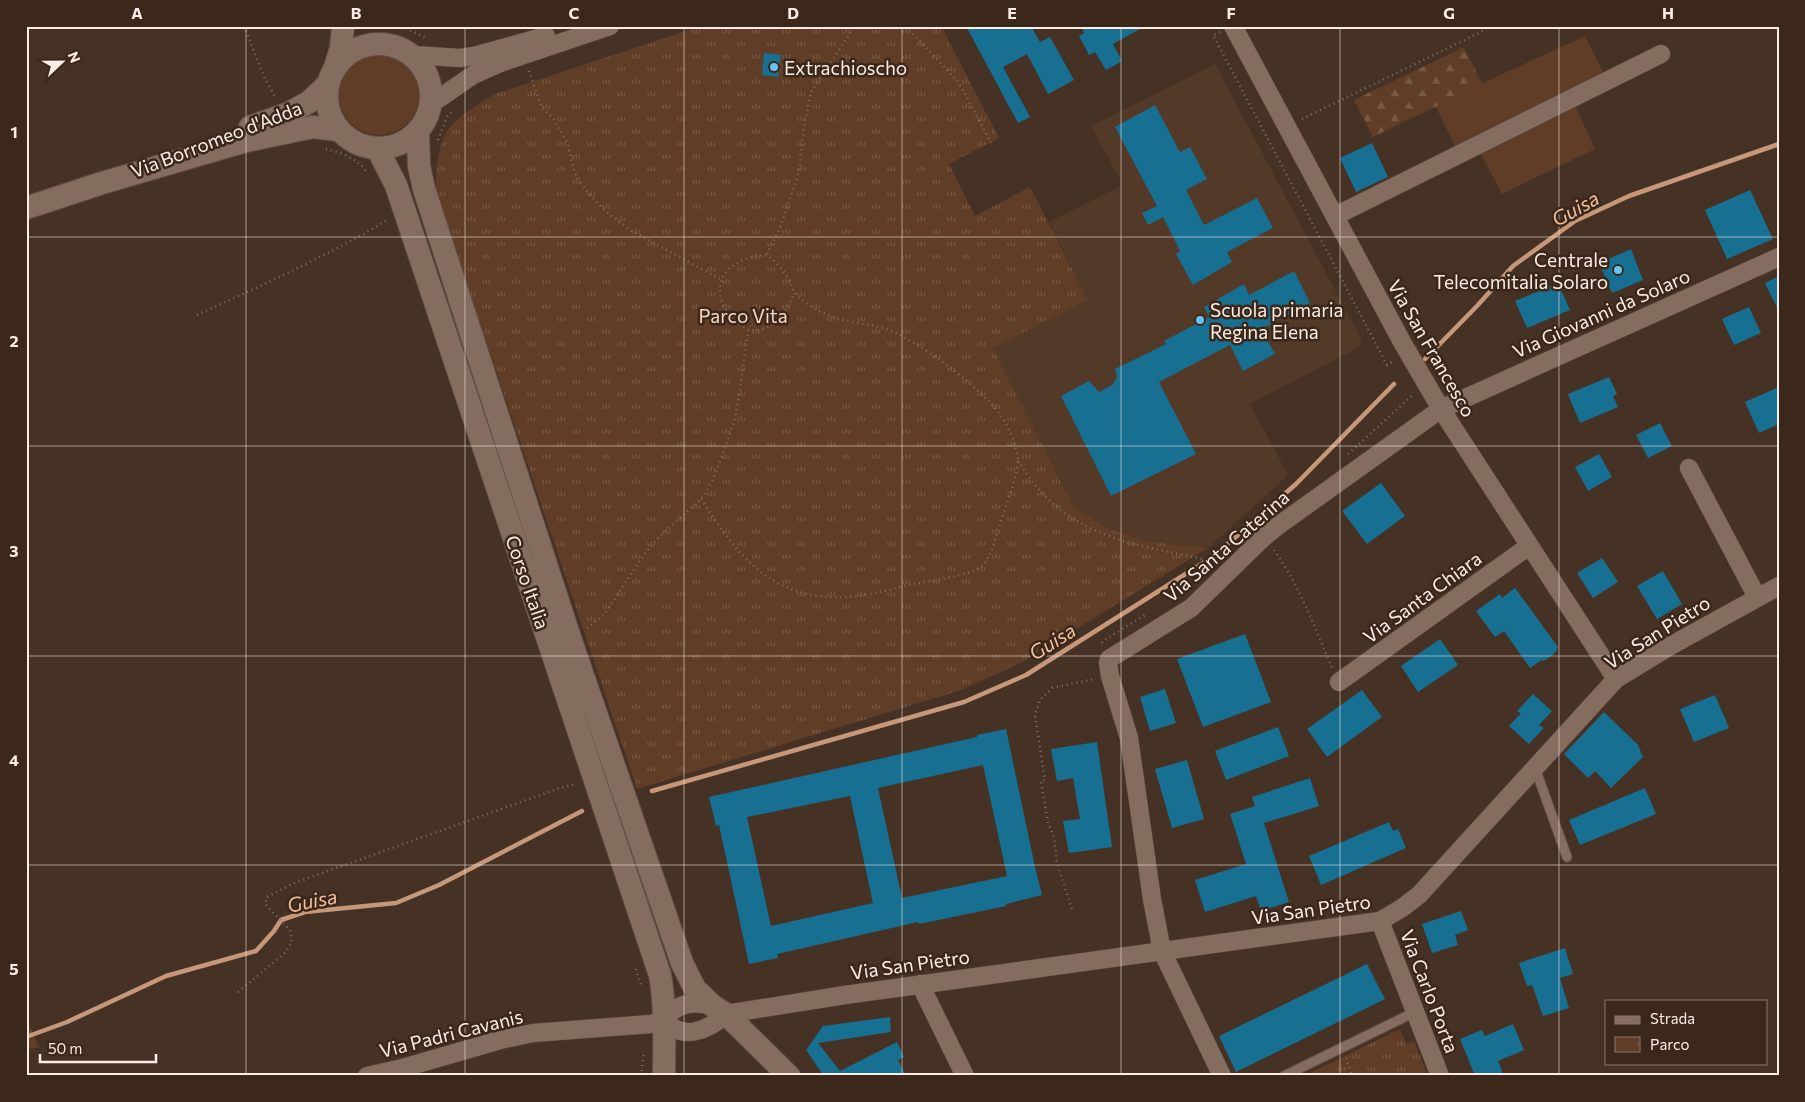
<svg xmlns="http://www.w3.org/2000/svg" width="1805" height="1102" font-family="Commissioner,sans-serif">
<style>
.built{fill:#533928}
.grass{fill:#5f3d26}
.forest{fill:url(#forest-firs)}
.park{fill:url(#park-tufts)}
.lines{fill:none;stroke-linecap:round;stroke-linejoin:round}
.stream{stroke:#c69879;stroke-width:4.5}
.building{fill:#176f91;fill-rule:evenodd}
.service-casing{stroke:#625045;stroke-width:11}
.minor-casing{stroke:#625045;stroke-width:19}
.tertiary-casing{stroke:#625045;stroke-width:24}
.path{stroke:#827065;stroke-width:2.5;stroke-dasharray:1 4;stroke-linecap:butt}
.service{stroke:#846d5f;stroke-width:9}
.minor{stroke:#846d5f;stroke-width:18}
.tertiary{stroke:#846d5f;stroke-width:22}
.grid{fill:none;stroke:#fbede5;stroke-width:1;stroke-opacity:0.55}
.poi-dot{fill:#67c4ef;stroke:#3b281b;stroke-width:2}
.labels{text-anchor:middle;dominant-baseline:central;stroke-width:5;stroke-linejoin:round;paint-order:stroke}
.poi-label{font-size:19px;fill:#fbede5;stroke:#3b281b;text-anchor:start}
.street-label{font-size:19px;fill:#fbede5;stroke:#3b281b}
.park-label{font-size:19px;fill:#fad6c0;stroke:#3b281b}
.water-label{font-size:20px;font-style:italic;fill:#f3c09e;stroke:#3b281b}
.neatline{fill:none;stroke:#fbede5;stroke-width:2}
.grid-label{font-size:16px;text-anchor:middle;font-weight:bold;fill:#fbede5}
</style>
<defs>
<pattern id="forest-firs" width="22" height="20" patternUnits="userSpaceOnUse" patternTransform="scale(1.25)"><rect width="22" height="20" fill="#5f3d26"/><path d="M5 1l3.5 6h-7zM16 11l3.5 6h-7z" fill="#775945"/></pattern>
<pattern id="park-tufts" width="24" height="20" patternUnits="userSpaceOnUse" patternTransform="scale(1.25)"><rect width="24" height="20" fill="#5f3d26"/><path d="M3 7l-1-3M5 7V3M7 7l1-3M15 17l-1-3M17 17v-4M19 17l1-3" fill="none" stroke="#775945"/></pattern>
</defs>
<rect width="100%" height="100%" fill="#463225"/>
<path class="built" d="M 1215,64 L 1361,339 L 1361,346 L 1250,404 L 1288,475 L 1208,548 L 1151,542 L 1112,530 L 1074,508 L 993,348 L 1088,300 L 1049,222 L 1123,185 L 1091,126 Z"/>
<path class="grass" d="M 1585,36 L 1604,73 L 1455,146 L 1435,105 Z
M339 95a40 40 0 1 1 80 0a40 40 0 1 1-80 0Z
M 1576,107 L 1595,149 L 1502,194 L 1481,154 Z"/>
<path class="forest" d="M 1464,47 L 1482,84 L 1373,137 L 1354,100 Z
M 26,1019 L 39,1047 L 26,1050 Z"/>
<path class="park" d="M 701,26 L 941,26 L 999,138 L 949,164 L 975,216 L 1030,187 L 1088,300 L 993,348 L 1074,508 L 1112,530 L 1151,542 L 1208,548 L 1021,663 L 961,690 L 637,789 L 437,195 C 434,178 438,144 448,130 C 458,116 481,102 495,94 Z
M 1400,1029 L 1406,1044 L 1414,1041 L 1428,1076 L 1304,1076 Z"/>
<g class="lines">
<path class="stream" d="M 1425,359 L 1477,306 L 1513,266 L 1575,221 L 1629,196 L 1779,144
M 652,791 L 964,702 L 1026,675 L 1214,556 L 1296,484 L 1394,384
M 26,1037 L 67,1022 L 166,976 L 256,951 L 274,931 L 281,920 L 305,912 L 396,903 L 439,885 L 582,811"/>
</g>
<path class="building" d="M 966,26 L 1031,26 L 1040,42 L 1050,37 L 1074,80 L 1048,94 L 1027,54 L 1003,67 L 1030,117 L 1018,123 Z
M 1081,26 L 1145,26 L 1113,44 L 1122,61 L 1106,70 L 1095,52 L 1089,55 L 1079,36 L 1084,33 Z
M 764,53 L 781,55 L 778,77 L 762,75 Z
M 1155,105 L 1180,152 L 1190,147 L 1207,179 L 1186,190 L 1204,225 L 1257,198 L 1273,228 L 1227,252 L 1232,262 L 1193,285 L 1176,254 L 1180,251 L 1163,217 L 1148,225 L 1142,213 L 1157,206 L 1115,127 Z
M 1372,143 L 1388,177 L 1356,192 L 1340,158 Z
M 1750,190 L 1773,239 L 1727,259 L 1705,210 Z
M 1631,249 L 1643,280 L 1612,293 L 1599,263 Z
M 1294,271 L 1310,303 L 1261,329 L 1275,354 L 1243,371 L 1230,345 L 1159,382 L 1196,454 L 1111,496 L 1061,396 L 1089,381 L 1099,392 L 1112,385 L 1117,378 L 1115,369 L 1166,344 L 1164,341 L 1209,317 L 1204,307 L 1244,284 L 1249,295 Z
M 1779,276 L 1779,312 L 1765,283 Z
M 1558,283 L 1570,310 L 1527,328 L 1515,301 Z
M 1749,307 L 1761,333 L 1734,345 L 1722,319 Z
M 1609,377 L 1617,394 L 1613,396 L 1618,407 L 1580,423 L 1568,394 Z
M 1779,387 L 1779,424 L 1759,433 L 1745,402 Z
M 1660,423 L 1672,446 L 1648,458 L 1636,435 Z
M 1599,454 L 1612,477 L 1588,491 L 1575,467 Z
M 1381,483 L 1405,516 L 1367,544 L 1342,511 Z
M 1602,558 L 1618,582 L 1593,598 L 1577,573 Z
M 1663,571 L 1682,604 L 1657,619 L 1637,586 Z
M 1515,588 L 1558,647 L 1555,653 L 1544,661 L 1541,660 L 1530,668 L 1504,631 L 1495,637 L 1476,611 L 1500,594 L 1502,598 Z
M 1245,634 L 1271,702 L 1203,727 L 1177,659 Z
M 1440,639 L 1458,665 L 1418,692 L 1401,666 Z
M 1165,689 L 1176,723 L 1150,731 L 1140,697 Z
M 1362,690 L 1382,717 L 1327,757 L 1307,729 Z
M 1533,694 L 1552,711 L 1539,725 L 1544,728 L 1529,744 L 1509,726 L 1521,713 L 1517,711 Z
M 1715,695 L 1729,728 L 1694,742 L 1680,709 Z
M 1604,712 L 1638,745 L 1643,757 L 1611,788 L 1595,771 L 1588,778 L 1564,754 Z
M 1278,727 L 1289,756 L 1226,780 L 1215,751 Z
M 1006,729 L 1035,867 L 1042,895 L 1006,904 L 1006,906 L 919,924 L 918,922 L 777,954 L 778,958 L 749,964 L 719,825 L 716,826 L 709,797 L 977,737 L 977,735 ZM 983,765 L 1007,876 L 902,898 L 878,788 ZM 850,796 L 873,903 L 771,926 L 747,817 Z
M 1097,742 L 1112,847 L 1069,853 L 1063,821 L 1080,819 L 1073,778 L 1057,781 L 1051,749 Z
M 1187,760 L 1204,819 L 1172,828 L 1155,769 Z
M 1310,778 L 1319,806 L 1264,823 L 1289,902 L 1261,911 L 1256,896 L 1205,912 L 1195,880 L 1246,864 L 1230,814 L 1255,806 L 1252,797 Z
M 1645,788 L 1656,814 L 1580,845 L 1569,820 Z
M 1389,822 L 1393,831 L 1398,829 L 1406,848 L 1321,885 L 1309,856 Z
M 1461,911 L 1468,930 L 1455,935 L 1458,945 L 1432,953 L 1422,924 Z
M 1565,948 L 1573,974 L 1560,978 L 1569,1008 L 1543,1016 L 1532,985 L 1527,986 L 1519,963 Z
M 1367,964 L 1385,999 L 1236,1072 L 1219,1036 Z
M 890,1017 L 891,1032 L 818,1043 L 840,1071 L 897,1042 L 904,1057 L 898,1060 L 906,1076 L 824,1076 L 806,1050 L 823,1026 Z
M 1513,1024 L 1524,1050 L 1498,1061 L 1504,1076 L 1475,1076 L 1460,1039 L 1482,1030 L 1485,1036 Z"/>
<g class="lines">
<defs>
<path id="service" d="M 1535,768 L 1567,857
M 1284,1076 L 1415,1012"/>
<path id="minor" d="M 1233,26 L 1402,342 L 1441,409 L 1616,679
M 413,55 L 460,58 L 474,56 L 546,36
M 431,104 L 473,75 L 500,63 L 610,26
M 1335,216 L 1661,54
M 1689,468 L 1757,597
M 1339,682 L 1529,546
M 1380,921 L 1440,1076
M 920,984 L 965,1076
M 665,1020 C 682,1042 709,1030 726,1014 L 845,995 L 1380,921 L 1402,908 L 1419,895 L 1616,679 L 1672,645 L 1779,586
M 665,1020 C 676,1002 694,1001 713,1006
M 367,1076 L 403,1068 L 500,1040 L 533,1033 L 651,1024 L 665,1020
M 1222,1076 L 1162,951 L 1152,899 L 1129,738 L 1110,676 L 1108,663 L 1109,659 L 1191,608 L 1264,537 L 1279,525 L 1441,409 L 1779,257"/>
<path id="tertiary" d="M327 96a52 52 0 1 1 104 0a52 52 0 1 1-104 0Z
M 336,64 L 341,48 L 343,26
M 250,127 L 289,113 L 309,102 L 326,86
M 418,132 L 419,166 L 424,189 L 570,638 L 682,963 L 695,989 L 713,1006 L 726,1014 L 789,1076
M 377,148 L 396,185 L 660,975 C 666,1009 664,1042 664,1076
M 26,208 L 102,183 L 246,141 L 313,127 L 339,130"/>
</defs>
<use href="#service" class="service-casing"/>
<use href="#minor" class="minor-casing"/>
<use href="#tertiary" class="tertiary-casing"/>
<path class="path" d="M 244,26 L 265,79 L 276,98
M 401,26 L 426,38
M 906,26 L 959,83 L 991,143
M 1220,32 L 1213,35 L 1387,365 L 1393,361
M 529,71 L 542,108 L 552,117 L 567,142 L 575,173 L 586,190 L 603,209 L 628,229 L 722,280
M 1302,119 L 1483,31
M 438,140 L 448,115 L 454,110
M 326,149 C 340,152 358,159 366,171
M 767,254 L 780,228 L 799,172 L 804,126 L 811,92 L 855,26
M 197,315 C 262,285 328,256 389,219
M 1348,454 L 1414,394
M 1018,461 C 1025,471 1032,482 1041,492 C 1089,543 1152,547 1216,562
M 701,499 C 739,557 771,601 848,597 C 870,596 893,588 914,584 C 928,581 973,575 982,566 C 985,563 989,557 990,553 C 994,546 996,536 999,527 C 1003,513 1019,472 1018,460 C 1016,443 1008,426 999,413 C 979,386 915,338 883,328 C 862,322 838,322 819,311 C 812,307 798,299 794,292 C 792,289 791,285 790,281 C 784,271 776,262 767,255 C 758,256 749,257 741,261 C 705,278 720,315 748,330 C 774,332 785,314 794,294
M 1274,550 C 1300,586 1315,628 1332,668
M 587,628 L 604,615 L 643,556 L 656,540 L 704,496 L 717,470 L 734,422 L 739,397 L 748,330
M 1102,643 L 1103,641 L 1145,615
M 1072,909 L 1057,863 L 1054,837 L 1048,823 L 1041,781 L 1045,780 L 1035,715 L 1040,700 L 1052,688 L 1094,679
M 636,969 L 641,985
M 238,992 L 285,953 L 292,942 L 290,930 L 265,904 L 267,897 L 292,884 L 325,872 L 560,788 L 576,784
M 1346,1058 L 1352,1076
M 641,1076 L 644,1051"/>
<use href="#service" class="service"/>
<use href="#minor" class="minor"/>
<use href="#tertiary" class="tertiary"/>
</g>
<path class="grid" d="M 246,26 L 246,1076M 465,26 L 465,1076M 684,26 L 684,1076M 902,26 L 902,1076M 1121,26 L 1121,1076M 1340,26 L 1340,1076M 1559,26 L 1559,1076M 26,237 L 1779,237M 26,446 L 1779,446M 26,656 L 1779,656M 26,865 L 1779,865"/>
<g class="poi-dot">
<circle cx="774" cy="67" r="5"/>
<circle cx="1618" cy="270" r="5"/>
<circle cx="1200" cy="320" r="5"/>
</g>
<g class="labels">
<g class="poi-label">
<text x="784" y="67">Extrachioscho</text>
<text x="1608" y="259" text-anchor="end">Centrale<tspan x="1608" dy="22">Telecomitalia Solaro</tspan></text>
<text x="1210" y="309">Scuola primaria<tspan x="1210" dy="22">Regina Elena</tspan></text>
</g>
<g class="street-label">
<text transform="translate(216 139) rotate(-21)">Via Borromeo d'Adda</text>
<text transform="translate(1601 313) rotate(-24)">Via Giovanni da Solaro</text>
<text transform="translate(1432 348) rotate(60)">Via San Francesco</text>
<text transform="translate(1226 546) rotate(-41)">Via Santa Caterina</text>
<text transform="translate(528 582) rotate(71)">Corso Italia</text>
<text transform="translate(1422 597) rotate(-36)">Via Santa Chiara</text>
<text transform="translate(1657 632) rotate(-32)">Via San Pietro</text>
<text transform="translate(1311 909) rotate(-8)">Via San Pietro</text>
<text transform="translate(910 964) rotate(-8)">Via San Pietro</text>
<text transform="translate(1430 991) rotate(69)">Via Carlo Porta</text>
<text transform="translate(451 1033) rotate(-14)">Via Padri Cavanis</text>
</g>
<g class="park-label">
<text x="743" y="315">Parco Vita</text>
</g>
<g class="water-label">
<text transform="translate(1575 208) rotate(-29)">Guisa</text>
<text transform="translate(1052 641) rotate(-32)">Guisa</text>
<text transform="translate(312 900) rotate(-11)">Guisa</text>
</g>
</g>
<rect width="1805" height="1102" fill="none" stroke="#3b281b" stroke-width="55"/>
<rect x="1605" y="1000" width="162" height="65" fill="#3b281b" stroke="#88776c"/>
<rect x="1615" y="1016" width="25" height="8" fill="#846d5f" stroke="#88776c"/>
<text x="1650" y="1024" font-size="15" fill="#fbede5">Strada</text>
<rect x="1615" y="1037" width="25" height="15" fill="url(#park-tufts)" stroke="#88776c"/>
<text x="1650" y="1050" font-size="15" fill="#fbede5">Parco</text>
<g transform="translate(62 62) rotate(68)" stroke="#3b281b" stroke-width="4" paint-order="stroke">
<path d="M0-4L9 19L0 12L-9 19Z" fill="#fbede5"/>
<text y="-8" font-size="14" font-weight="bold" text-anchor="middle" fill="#fbede5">N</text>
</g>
<path d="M40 1054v8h116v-8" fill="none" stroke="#fbede5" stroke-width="2.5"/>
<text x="48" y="1054" font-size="15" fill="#fbede5" stroke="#3b281b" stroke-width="4" paint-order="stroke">50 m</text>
<rect x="28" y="28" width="1750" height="1046" class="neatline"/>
<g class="grid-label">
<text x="137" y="19">A</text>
<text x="356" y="19">B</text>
<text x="574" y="19">C</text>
<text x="793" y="19">D</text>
<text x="1012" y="19">E</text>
<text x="1231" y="19">F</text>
<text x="1449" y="19">G</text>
<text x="1668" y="19">H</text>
<text x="14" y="138">1</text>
<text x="14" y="347">2</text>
<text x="14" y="557">3</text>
<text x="14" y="766">4</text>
<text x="14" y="975">5</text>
</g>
</svg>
